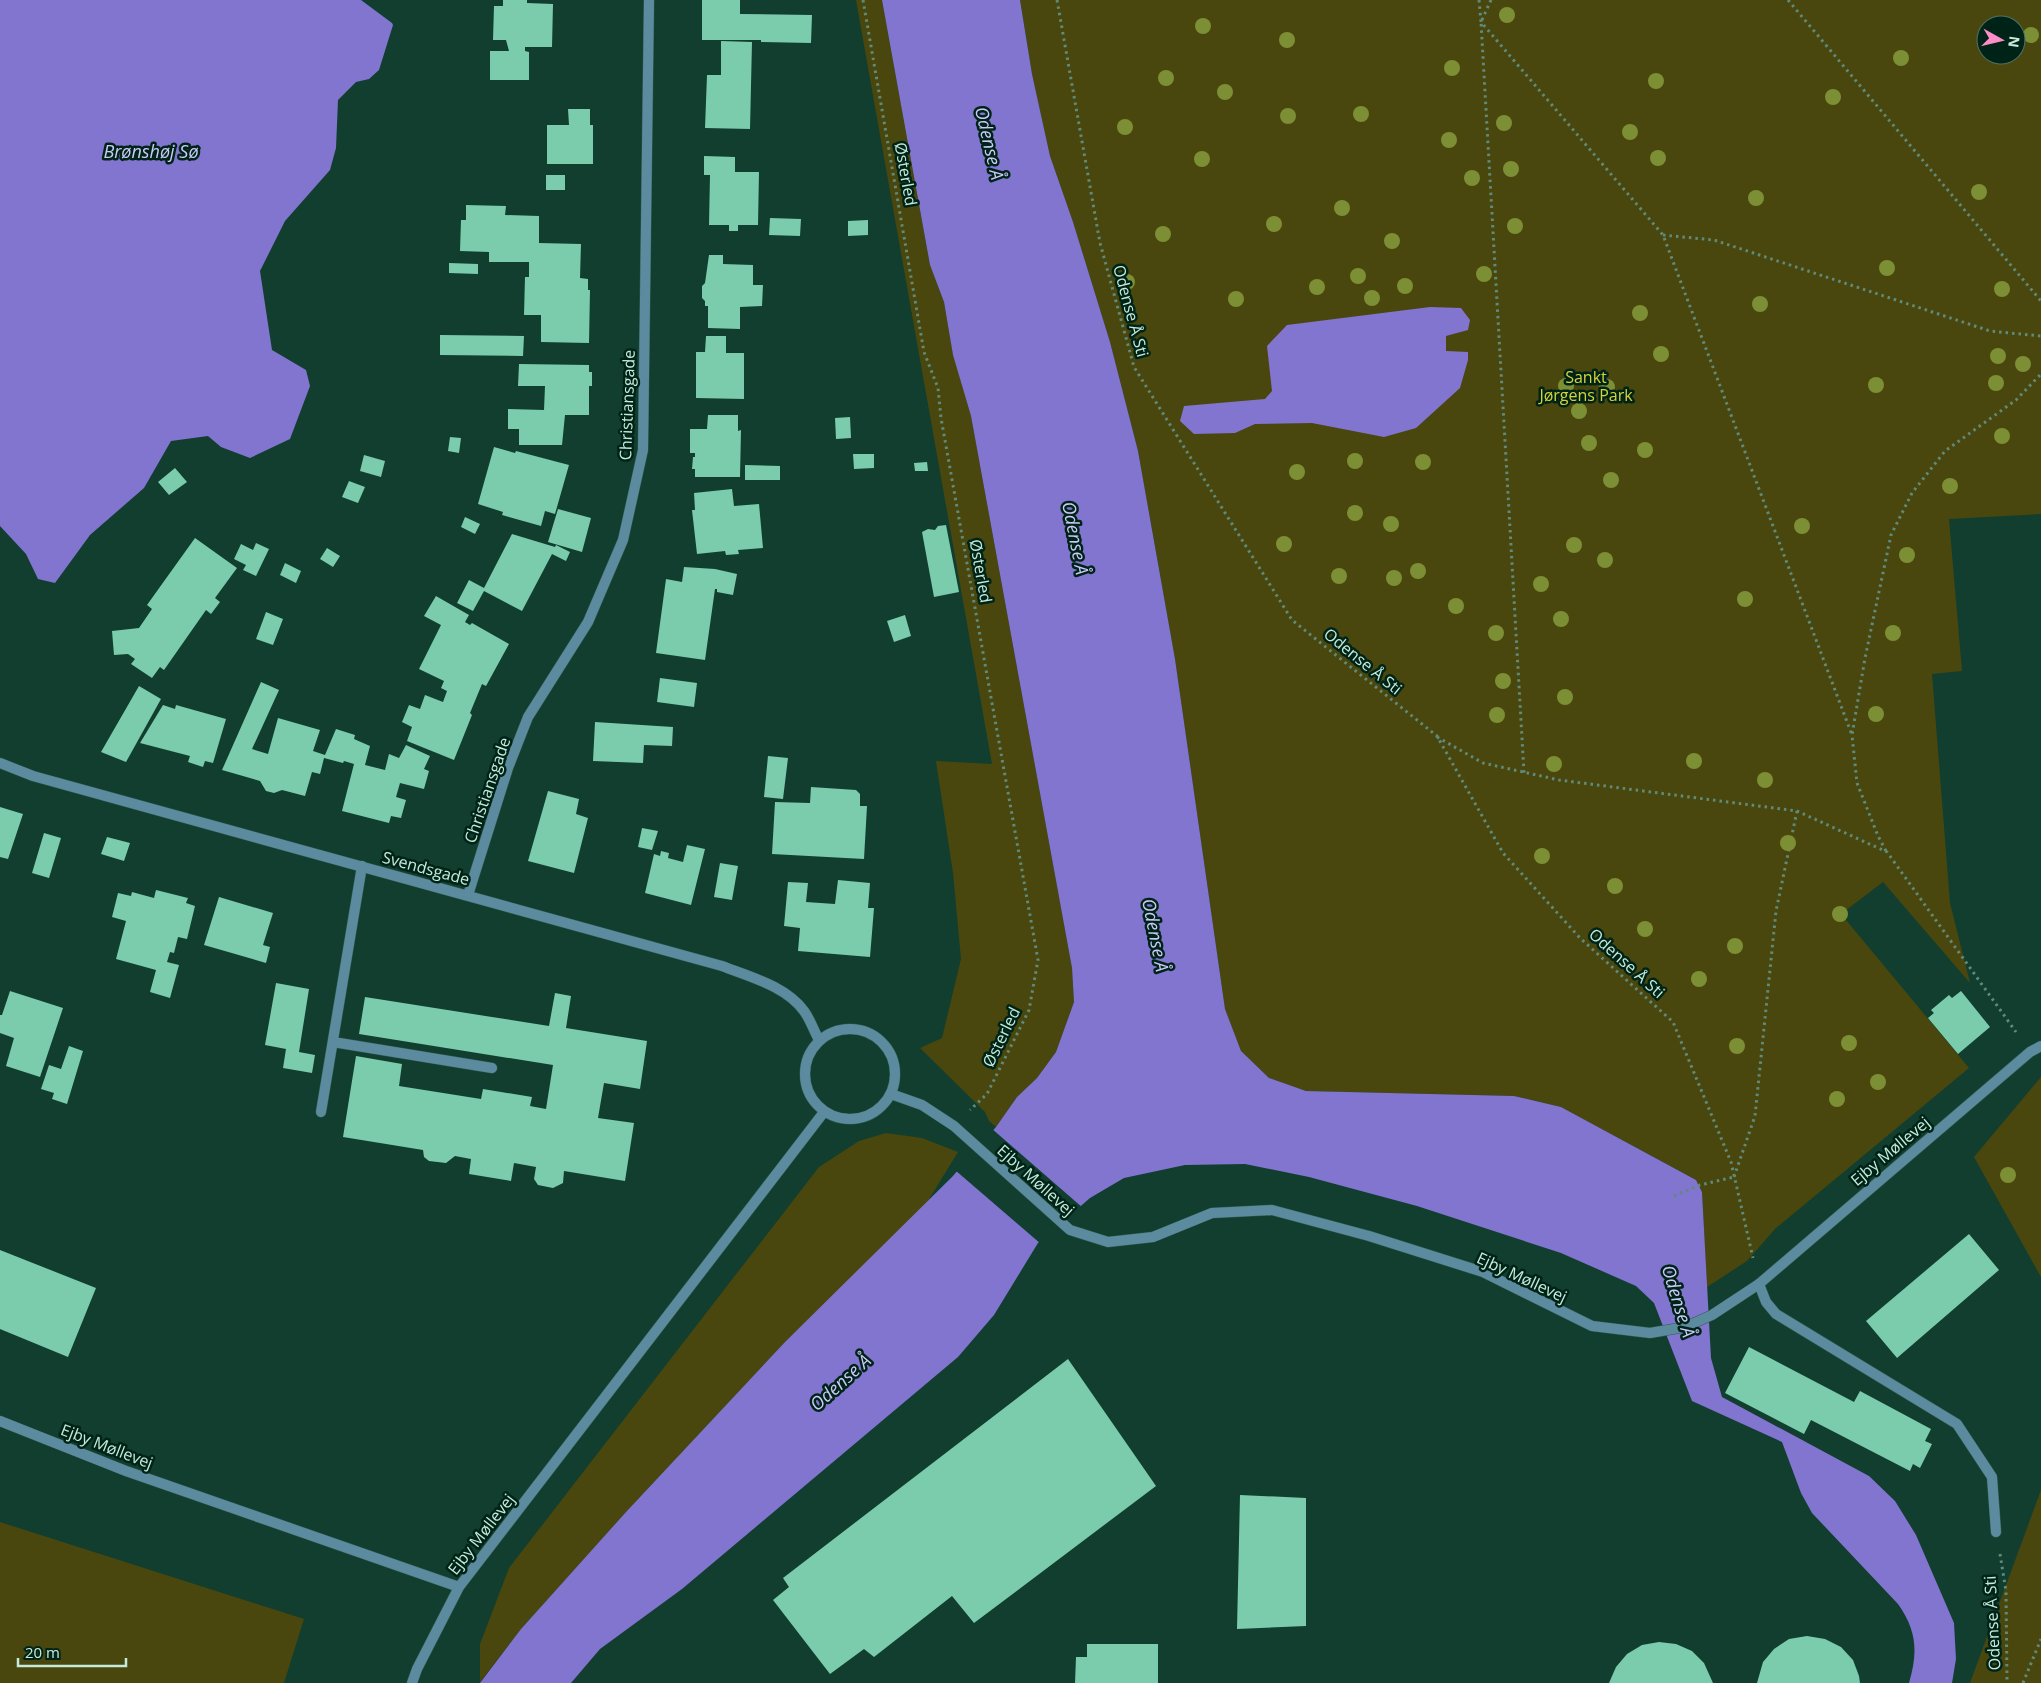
<svg xmlns="http://www.w3.org/2000/svg" width="2041" height="1683" font-family="'Open Sans',sans-serif">
<style>
.green{fill:#49470e;fill-rule:evenodd}
.water{fill:#8175cf}
.pier{fill:#113e2f}
.building{fill:#7accad}
.lines{fill:none;stroke-linecap:round;stroke-linejoin:round}
.lane-casing{stroke:#315d4e;stroke-width:11}
.street-casing{stroke:#315d4e;stroke-width:11}
.path{stroke:#608a7a;stroke-width:3;stroke-dasharray:2.5 4;stroke-linecap:butt}
.lane{stroke:#5c8ba0;stroke-width:10}
.street{stroke:#5c8ba0;stroke-width:10}
.tree{fill:#7d8f35}
.labels{text-anchor:middle;dominant-baseline:central;stroke-width:5;stroke-linejoin:round;paint-order:stroke}
.street-label{font-size:16px;fill:#c5ecdb;stroke:#002318}
.park-label{font-size:16px;fill:#d6d23a;stroke:#002318}
.water-label{font-size:18px;font-style:italic;fill:#cccaf9;stroke:#002318}
</style>
<rect width="100%" height="100%" fill="#113e2f"/>
<path class="green" d="M 856,0 L 882,0 L 930,265 L 944,302 L 953,354 L 971,416 L 1072,968 L 1074,1002 L 1056,1052 L 1037,1078 L 1017,1097 L 996,1127 L 989,1121 L 985,1112 L 920,1048 L 942,1038 L 961,959 L 953,873 L 936,761 L 992,764 Z
M 1020,0 L 2041,0 L 2041,514 L 1949,519 L 1962,671 L 1932,674 L 1950,903 L 1970,983 L 1883,882 L 1841,914 L 1969,1068 L 1775,1229 L 1747,1261 L 1707,1287 L 1702,1192 L 1696,1180 L 1561,1107 L 1514,1096 L 1306,1091 L 1269,1078 L 1241,1051 L 1225,1009 L 1175,659 L 1138,451 L 1110,342 L 1073,222 L 1050,156 L 1032,74 ZM 1986,25 L 2016,25 L 2016,55 L 1986,55 Z
M 2041,1077 L 2041,1277 L 1974,1157 Z
M 886,1133 L 922,1138 L 958,1152 L 923,1209 L 785,1342 L 626,1512 L 521,1629 L 480,1682 L 480,1644 L 509,1568 L 819,1167 L 859,1141 Z
M 2041,1490 L 2041,1683 L 1970,1683 Z
M 0,1522 L 304,1619 L 284,1683 L 0,1683 Z"/>
<path class="water" d="M 0,0 L 361,0 L 392,23 L 393,25 L 379,70 L 369,79 L 356,82 L 338,100 L 336,148 L 330,170 L 285,221 L 260,271 L 272,350 L 306,370 L 310,386 L 290,439 L 250,458 L 221,447 L 208,436 L 171,441 L 144,488 L 90,535 L 55,583 L 38,579 L 26,554 L 0,526 Z
M 882,0 L 1020,0 L 1032,74 L 1050,156 L 1073,222 L 1110,342 L 1138,451 L 1175,659 L 1225,1009 L 1241,1051 L 1269,1078 L 1306,1091 L 1514,1096 L 1561,1107 L 1696,1180 L 1702,1192 L 1711,1358 L 1722,1397 L 1869,1476 L 1895,1501 L 1916,1535 L 1954,1623 L 1956,1659 L 1952,1683 L 1909,1683 C 1918,1652 1917,1631 1898,1604 L 1812,1513 L 1801,1493 L 1782,1442 L 1692,1401 L 1654,1303 L 1636,1286 L 1561,1253 L 1417,1206 L 1309,1177 L 1245,1164 L 1185,1165 L 1124,1178 L 1090,1198 L 1038,1243 L 994,1315 L 958,1357 L 682,1589 L 600,1649 L 571,1683 L 480,1683 L 521,1629 L 626,1512 L 785,1342 L 952,1177 L 996,1127 L 1017,1097 L 1037,1078 L 1056,1052 L 1074,1002 L 1072,968 L 971,416 L 953,355 L 944,302 L 930,265 Z
M 1430,307 L 1461,308 L 1470,320 L 1468,330 L 1446,336 L 1446,351 L 1468,352 L 1468,360 L 1460,388 L 1416,428 L 1384,437 L 1312,423 L 1255,424 L 1235,433 L 1194,434 L 1180,421 L 1184,406 L 1265,399 L 1272,391 L 1267,346 L 1287,325 Z"/>
<path class="pier" d="M 991,1128 L 1083,1208 L 1041,1244 L 955,1170 Z"/>
<path class="building" d="M 503,0 L 527,0 L 527,3 L 553,4 L 552,47 L 525,47 L 525,51 L 529,52 L 529,80 L 490,80 L 490,51 L 509,51 L 506,40 L 493,40 L 494,6 L 503,6 Z
M 702,0 L 740,0 L 740,14 L 812,15 L 811,43 L 761,42 L 761,40 L 702,40 Z
M 721,41 L 752,42 L 750,129 L 705,128 L 707,75 L 721,75 Z
M 568,109 L 590,109 L 590,125 L 593,125 L 593,164 L 547,164 L 547,125 L 569,125 Z
M 704,156 L 735,157 L 735,172 L 759,172 L 758,225 L 738,225 L 738,231 L 729,231 L 729,225 L 709,225 L 710,175 L 704,175 Z
M 546,175 L 565,175 L 565,190 L 546,190 Z
M 466,205 L 506,206 L 505,215 L 539,216 L 539,243 L 581,244 L 580,278 L 588,279 L 588,290 L 590,290 L 589,343 L 541,342 L 541,315 L 524,315 L 525,277 L 529,277 L 529,262 L 489,262 L 489,252 L 460,251 L 461,220 L 466,220 Z
M 770,218 L 801,219 L 800,236 L 769,235 Z
M 868,220 L 868,235 L 848,236 L 848,221 Z
M 709,255 L 723,255 L 723,264 L 753,265 L 753,285 L 763,285 L 762,306 L 740,307 L 740,329 L 708,328 L 708,306 L 705,306 L 705,301 L 702,298 L 702,286 L 705,283 Z
M 449,263 L 478,264 L 478,274 L 449,273 Z
M 440,335 L 524,336 L 523,356 L 440,355 Z
M 706,336 L 726,336 L 726,353 L 744,353 L 744,399 L 696,398 L 696,352 L 705,352 Z
M 519,364 L 589,365 L 589,372 L 592,372 L 592,386 L 589,386 L 589,415 L 565,415 L 562,445 L 519,445 L 519,429 L 508,429 L 508,409 L 544,410 L 545,386 L 518,386 Z
M 708,415 L 738,415 L 738,431 L 741,430 L 740,477 L 695,477 L 695,469 L 692,469 L 693,457 L 695,457 L 695,453 L 690,453 L 690,429 L 707,429 Z
M 850,417 L 851,438 L 836,439 L 835,418 Z
M 450,437 L 461,438 L 459,453 L 448,451 Z
M 494,447 L 515,453 L 516,451 L 569,465 L 555,514 L 545,511 L 541,526 L 502,515 L 503,512 L 478,504 Z
M 853,454 L 874,454 L 874,468 L 854,469 Z
M 364,455 L 385,461 L 381,477 L 360,471 Z
M 927,462 L 928,471 L 915,471 L 914,463 Z
M 745,465 L 780,466 L 780,480 L 745,480 Z
M 175,468 L 187,482 L 169,495 L 158,482 Z
M 349,481 L 365,487 L 358,503 L 342,497 Z
M 732,489 L 734,506 L 759,504 L 763,548 L 738,550 L 739,554 L 726,555 L 725,551 L 697,554 L 692,510 L 695,510 L 694,493 Z
M 558,509 L 591,518 L 582,552 L 548,542 Z
M 465,517 L 480,524 L 475,534 L 461,527 Z
M 946,525 L 959,592 L 934,597 L 922,532 L 928,529 L 935,530 L 938,526 Z
M 512,534 L 555,547 L 556,545 L 570,552 L 566,561 L 552,554 L 522,611 L 484,591 L 473,611 L 457,603 L 469,580 L 484,588 Z
M 195,538 L 237,568 L 215,598 L 220,602 L 211,614 L 206,610 L 164,670 L 160,667 L 152,678 L 131,664 L 135,659 L 128,654 L 114,655 L 112,631 L 139,628 L 152,609 L 147,605 Z
M 256,543 L 269,549 L 256,576 L 243,570 L 246,565 L 234,559 L 241,544 L 253,550 Z
M 327,548 L 340,556 L 333,567 L 320,559 Z
M 285,563 L 301,571 L 296,583 L 280,575 Z
M 684,567 L 715,569 L 737,574 L 733,595 L 717,592 L 717,589 L 715,589 L 705,660 L 656,653 L 666,579 L 682,582 Z
M 436,596 L 469,615 L 465,622 L 470,625 L 472,623 L 509,644 L 486,686 L 482,684 L 470,713 L 472,715 L 454,760 L 407,741 L 412,727 L 402,722 L 409,705 L 420,709 L 425,695 L 443,702 L 447,691 L 441,688 L 444,681 L 419,669 L 441,625 L 424,616 Z
M 266,612 L 283,619 L 273,645 L 256,639 Z
M 905,615 L 911,636 L 894,642 L 887,621 Z
M 660,678 L 697,683 L 694,707 L 657,702 Z
M 261,682 L 279,690 L 252,749 L 268,754 L 278,718 L 320,730 L 313,751 L 325,755 L 336,729 L 355,735 L 354,739 L 370,746 L 365,765 L 385,770 L 389,754 L 399,758 L 406,745 L 430,756 L 424,769 L 429,771 L 424,789 L 400,783 L 396,797 L 406,800 L 401,818 L 391,816 L 389,823 L 342,811 L 354,764 L 344,761 L 343,763 L 324,758 L 320,774 L 312,772 L 305,796 L 282,790 L 274,793 L 266,791 L 260,781 L 222,770 Z
M 139,686 L 161,699 L 126,762 L 101,752 Z
M 163,705 L 175,709 L 176,705 L 226,719 L 213,763 L 205,761 L 203,767 L 188,762 L 190,756 L 140,743 Z
M 595,722 L 673,727 L 672,746 L 644,745 L 643,763 L 593,761 Z
M 768,756 L 788,758 L 783,799 L 764,797 Z
M 811,787 L 856,790 L 860,794 L 860,806 L 867,806 L 864,859 L 772,854 L 775,802 L 810,803 Z
M 548,791 L 579,799 L 576,814 L 588,818 L 574,873 L 528,861 Z
M 0,807 L 23,814 L 8,859 L 0,857 Z
M 642,828 L 658,831 L 652,850 L 638,847 Z
M 44,833 L 61,838 L 49,878 L 32,873 Z
M 107,837 L 130,843 L 124,861 L 101,854 Z
M 687,845 L 705,849 L 691,905 L 645,893 L 654,854 L 660,856 L 661,851 L 669,853 L 668,858 L 683,862 Z
M 720,863 L 738,866 L 732,900 L 714,897 Z
M 838,880 L 870,883 L 868,908 L 874,908 L 870,957 L 798,951 L 800,928 L 784,926 L 788,882 L 808,883 L 806,902 L 835,904 Z
M 156,890 L 188,898 L 186,903 L 195,906 L 187,939 L 178,937 L 174,953 L 170,952 L 167,962 L 179,965 L 170,998 L 150,992 L 156,970 L 116,959 L 126,921 L 112,917 L 118,893 L 131,896 L 132,892 L 154,898 Z
M 219,897 L 273,913 L 263,945 L 270,947 L 266,963 L 204,945 Z
M 276,983 L 309,989 L 299,1052 L 315,1055 L 312,1073 L 283,1068 L 286,1049 L 265,1045 Z
M 10,991 L 63,1008 L 40,1077 L 6,1066 L 14,1038 L 0,1033 L 0,1015 L 2,1015 Z
M 1961,991 L 1990,1027 L 1958,1054 L 1928,1018 L 1934,1013 L 1931,1010 L 1949,995 L 1952,998 Z
M 555,993 L 571,996 L 566,1028 L 647,1041 L 640,1089 L 604,1083 L 598,1118 L 634,1123 L 625,1181 L 564,1171 L 563,1183 L 553,1188 L 538,1185 L 534,1179 L 536,1167 L 514,1163 L 511,1181 L 469,1174 L 471,1159 L 455,1156 L 446,1163 L 429,1161 L 424,1157 L 423,1150 L 343,1137 L 356,1056 L 402,1064 L 399,1086 L 481,1099 L 483,1089 L 532,1097 L 530,1106 L 546,1109 L 553,1065 L 359,1034 L 365,997 L 549,1026 Z
M 69,1046 L 83,1051 L 67,1104 L 52,1099 L 54,1093 L 41,1089 L 49,1065 L 61,1069 Z
M 1969,1234 L 1999,1270 L 1897,1358 L 1866,1321 Z
M 0,1250 L 96,1288 L 68,1357 L 0,1329 Z
M 1749,1347 L 1854,1402 L 1860,1391 L 1931,1429 L 1925,1441 L 1932,1444 L 1920,1468 L 1913,1464 L 1910,1471 L 1811,1420 L 1804,1434 L 1725,1393 Z
M 1068,1359 L 1156,1486 L 974,1623 L 952,1596 L 874,1657 L 864,1649 L 830,1674 L 773,1600 L 789,1587 L 783,1578 Z
M 1240,1495 L 1306,1498 L 1306,1626 L 1237,1629 Z
M 1807,1636 L 1825,1639 L 1841,1647 L 1853,1660 L 1859,1676 L 1860,1683 L 1757,1683 L 1763,1662 L 1774,1649 L 1789,1639 Z
M 1659,1642 L 1676,1644 L 1692,1651 L 1704,1663 L 1713,1683 L 1609,1683 L 1616,1667 L 1627,1654 L 1642,1645 Z
M 1087,1644 L 1158,1644 L 1158,1683 L 1075,1683 L 1076,1657 L 1087,1657 Z"/>
<g class="lines">
<defs>
<path id="lane" d="M 333,1042 L 492,1068
M 321,1112 L 362,866
M 1759,1284 L 1766,1302 L 1776,1314 L 1957,1424 L 1992,1477 L 1996,1532"/>
<path id="street" d="M 0,763 L 33,776 L 722,966 C 750,977 786,986 804,1011 C 810,1019 814,1031 819,1040
M 468,895 L 508,768 L 528,717 L 588,622 L 623,540 L 643,450 L 649,0
M805 1074a45 45 0 1 1 90 0a45 45 0 1 1-90 0Z
M 891,1094 L 922,1105 L 954,1126 L 1070,1230 L 1108,1242 L 1153,1237 L 1212,1213 L 1272,1210 L 1369,1236 L 1483,1272 L 1592,1326 L 1650,1333 L 1685,1327 L 1712,1315 L 1759,1284 L 2030,1052 L 2041,1046
M 0,1421 L 126,1471 L 459,1587
M 412,1683 L 417,1669 L 459,1587 L 824,1112"/>
</defs>
<use href="#lane" class="lane-casing"/>
<use href="#street" class="street-casing"/>
<path class="path" d="M 863,0 L 924,352 L 938,388 L 941,418 L 1038,960 L 1029,1010 L 987,1094 L 970,1110
M 1057,0 L 1100,243 L 1134,367 L 1292,620 L 1437,736 L 1503,853 L 1580,938 L 1673,1022 L 1731,1162 L 1753,1258
M 1479,0 L 1481,22 L 1663,235 L 1852,735
M 1491,0 L 1481,22 L 1524,773
M 1788,0 L 2041,301
M 1663,235 L 1714,240 L 1990,331 L 2041,336
M 1437,737 L 1483,763 L 1559,780 L 1797,811 L 1887,852 L 2016,1032
M 1886,851 L 1878,836 L 1857,783 L 1852,735 L 1865,658 L 1891,535 L 1912,493 L 1945,451 L 2016,400 L 2041,374
M 1734,1177 L 1755,1116 L 1776,911 L 1797,811
M 1674,1196 L 1700,1185 L 1734,1177
M 2000,1554 L 2006,1591 L 2007,1683
M 2023,1683 L 2041,1639"/>
<use href="#lane" class="lane"/>
<use href="#street" class="street"/>
</g>
<g class="tree">
<circle cx="1507" cy="15" r="8"/>
<circle cx="1203" cy="26" r="8"/>
<circle cx="2031" cy="35" r="8"/>
<circle cx="1287" cy="40" r="8"/>
<circle cx="1901" cy="58" r="8"/>
<circle cx="1452" cy="68" r="8"/>
<circle cx="1166" cy="78" r="8"/>
<circle cx="1656" cy="81" r="8"/>
<circle cx="1225" cy="92" r="8"/>
<circle cx="1833" cy="97" r="8"/>
<circle cx="1361" cy="114" r="8"/>
<circle cx="1288" cy="116" r="8"/>
<circle cx="1504" cy="123" r="8"/>
<circle cx="1125" cy="127" r="8"/>
<circle cx="1630" cy="132" r="8"/>
<circle cx="1449" cy="140" r="8"/>
<circle cx="1658" cy="158" r="8"/>
<circle cx="1202" cy="159" r="8"/>
<circle cx="1511" cy="169" r="8"/>
<circle cx="1472" cy="178" r="8"/>
<circle cx="1979" cy="192" r="8"/>
<circle cx="1756" cy="198" r="8"/>
<circle cx="1342" cy="208" r="8"/>
<circle cx="1274" cy="224" r="8"/>
<circle cx="1515" cy="226" r="8"/>
<circle cx="1163" cy="234" r="8"/>
<circle cx="1392" cy="241" r="8"/>
<circle cx="1887" cy="268" r="8"/>
<circle cx="1484" cy="274" r="8"/>
<circle cx="1358" cy="276" r="8"/>
<circle cx="1127" cy="282" r="8"/>
<circle cx="1405" cy="286" r="8"/>
<circle cx="1317" cy="287" r="8"/>
<circle cx="2002" cy="289" r="8"/>
<circle cx="1372" cy="298" r="8"/>
<circle cx="1236" cy="299" r="8"/>
<circle cx="1760" cy="304" r="8"/>
<circle cx="1640" cy="313" r="8"/>
<circle cx="1661" cy="354" r="8"/>
<circle cx="1998" cy="356" r="8"/>
<circle cx="2023" cy="364" r="8"/>
<circle cx="1996" cy="383" r="8"/>
<circle cx="1876" cy="385" r="8"/>
<circle cx="1566" cy="386" r="8"/>
<circle cx="1607" cy="387" r="8"/>
<circle cx="1579" cy="411" r="8"/>
<circle cx="2002" cy="436" r="8"/>
<circle cx="1589" cy="443" r="8"/>
<circle cx="1645" cy="450" r="8"/>
<circle cx="1355" cy="461" r="8"/>
<circle cx="1423" cy="462" r="8"/>
<circle cx="1297" cy="472" r="8"/>
<circle cx="1611" cy="480" r="8"/>
<circle cx="1950" cy="486" r="8"/>
<circle cx="1355" cy="513" r="8"/>
<circle cx="1391" cy="524" r="8"/>
<circle cx="1802" cy="526" r="8"/>
<circle cx="1284" cy="544" r="8"/>
<circle cx="1574" cy="545" r="8"/>
<circle cx="1907" cy="555" r="8"/>
<circle cx="1605" cy="560" r="8"/>
<circle cx="1418" cy="571" r="8"/>
<circle cx="1339" cy="576" r="8"/>
<circle cx="1394" cy="578" r="8"/>
<circle cx="1541" cy="584" r="8"/>
<circle cx="1745" cy="599" r="8"/>
<circle cx="1456" cy="606" r="8"/>
<circle cx="1561" cy="619" r="8"/>
<circle cx="1496" cy="633" r="8"/>
<circle cx="1893" cy="633" r="8"/>
<circle cx="1503" cy="681" r="8"/>
<circle cx="1565" cy="697" r="8"/>
<circle cx="1876" cy="714" r="8"/>
<circle cx="1497" cy="715" r="8"/>
<circle cx="1694" cy="761" r="8"/>
<circle cx="1554" cy="764" r="8"/>
<circle cx="1765" cy="780" r="8"/>
<circle cx="1788" cy="843" r="8"/>
<circle cx="1542" cy="856" r="8"/>
<circle cx="1615" cy="886" r="8"/>
<circle cx="1840" cy="914" r="8"/>
<circle cx="1645" cy="929" r="8"/>
<circle cx="1735" cy="946" r="8"/>
<circle cx="1699" cy="979" r="8"/>
<circle cx="1849" cy="1043" r="8"/>
<circle cx="1737" cy="1046" r="8"/>
<circle cx="1878" cy="1082" r="8"/>
<circle cx="1837" cy="1099" r="8"/>
<circle cx="2008" cy="1175" r="8"/>
</g>
<g class="labels">
<g class="street-label">
<text transform="translate(906 174) rotate(80)">Østerled</text>
<text transform="translate(1131 311) rotate(75)">Odense Å Sti</text>
<text transform="translate(627 405) rotate(-88)">Christiansgade</text>
<text transform="translate(981 571) rotate(80)">Østerled</text>
<text transform="translate(1363 661) rotate(39)">Odense Å Sti</text>
<text transform="translate(487 790) rotate(-71)">Christiansgade</text>
<text transform="translate(426 868) rotate(15)">Svendsgade</text>
<text transform="translate(1627 963) rotate(42)">Odense Å Sti</text>
<text transform="translate(1001 1037) rotate(-64)">Østerled</text>
<text transform="translate(1890 1151) rotate(-40)">Ejby Møllevej</text>
<text transform="translate(1036 1180) rotate(42)">Ejby Møllevej</text>
<text transform="translate(1522 1277) rotate(25)">Ejby Møllevej</text>
<text transform="translate(107 1446) rotate(21)">Ejby Møllevej</text>
<text transform="translate(481 1534) rotate(-52)">Ejby Møllevej</text>
<text transform="translate(1992 1623) rotate(-93)">Odense Å Sti</text>
</g>
<g class="park-label">
<text x="1586" y="377">Sankt<tspan x="1586" dy="18">Jørgens Park</tspan></text>
</g>
<g class="water-label">
<text transform="translate(990 143) rotate(77)">Odense Å</text>
<text x="151" y="151">Brønshøj Sø</text>
<text transform="translate(1076 538) rotate(79)">Odense Å</text>
<text transform="translate(1156 935) rotate(79)">Odense Å</text>
<text transform="translate(1679 1301) rotate(73)">Odense Å</text>
<text transform="translate(840 1382) rotate(-42)">Odense Å</text>
</g>
</g>
<g transform="translate(2001 40) rotate(98)"><circle r="24" fill="#002318" stroke="#4f7366"/>
<path d="M0-4L9 19L0 12L-9 19Z" fill="#fa8fc8"/>
<text y="-8" font-size="14" font-weight="bold" text-anchor="middle" fill="#c5ecdb">N</text>
</g>
<path d="M18 1658v8h108v-8" fill="none" stroke="#c5ecdb" stroke-width="2.5"/>
<text x="25" y="1658" font-size="15" fill="#c5ecdb" stroke="#002318" stroke-width="4" paint-order="stroke">20 m</text>
</svg>
